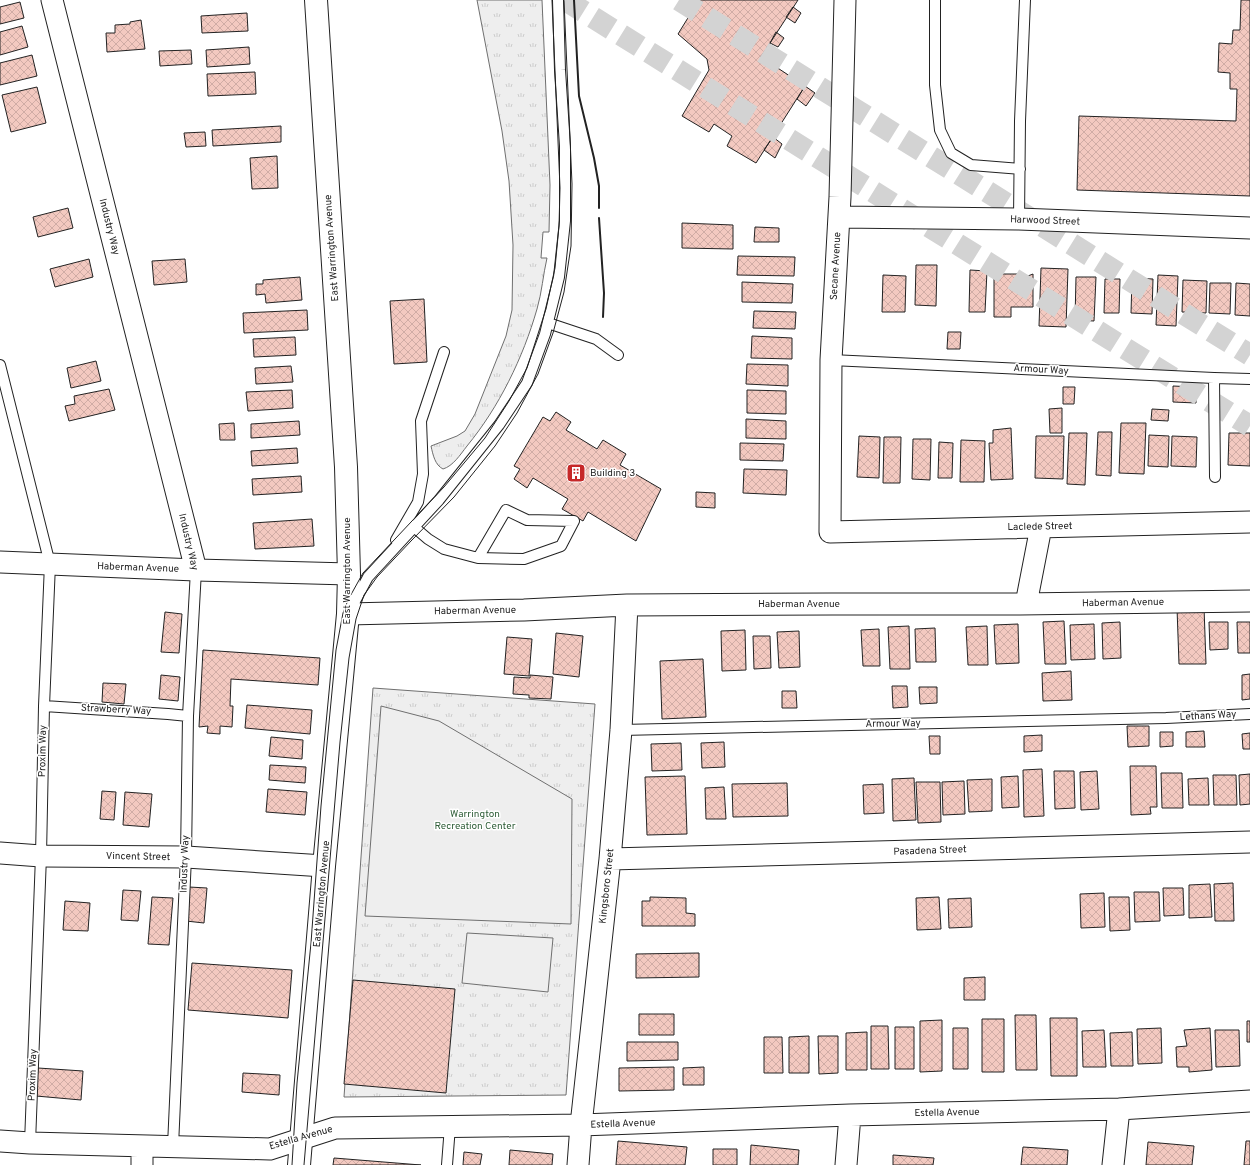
<svg xmlns="http://www.w3.org/2000/svg" width="1250" height="1165" font-family="Overpass,sans-serif">
<style>
.grass{fill:url(#grass-tufts);stroke:#6f6f6f}
.pitch{fill:#eee;stroke:#6f6f6f}
.building{fill:url(#building-cross-hatch);stroke:#222}
.lines{fill:none;stroke-linecap:round;stroke-linejoin:round}
.highway-tunnel{stroke:#d3d3d3;stroke-width:22;stroke-dasharray:22 11;stroke-linecap:butt}
.lane-casing{stroke:#222;stroke-width:12}
.street-casing{stroke:#222;stroke-width:23}
.secondary-casing{stroke:#222;stroke-width:24}
.lane{stroke:#fff;stroke-width:10}
.street{stroke:#fff;stroke-width:21}
.secondary{stroke:#fff;stroke-width:22}
.tram{stroke:#222;stroke-width:1}
.wall{stroke:#222;stroke-width:2}
.labels{text-anchor:middle;dominant-baseline:central;stroke-width:3;stroke-linejoin:round;paint-order:stroke}
.street-label{font-size:10px;fill:#222;stroke:#fff}
.poi-label{font-size:10px;fill:#222;stroke:#fff;text-anchor:start}
.park-label{font-size:10px;fill:#2f5e38;stroke:#fff}
</style>
<defs>
<pattern id="grass-tufts" width="24" height="20" patternUnits="userSpaceOnUse"><rect width="24" height="20" fill="#eee"/><path d="M3 7l-1-3M5 7V3M7 7l1-3M15 17l-1-3M17 17v-4M19 17l1-3" fill="none" stroke="#ccc"/></pattern>
<pattern id="building-cross-hatch" width="8" height="8" patternUnits="userSpaceOnUse"><rect width="8" height="8" fill="#f3c9c0"/><path d="M0 0l8 8M0 8l8-8" fill="none" stroke="#d0aca5"/></pattern>
</defs>
<rect width="100%" height="100%" fill="#fff"/>
<path class="grass" d="M 477,0 L 542,0 L 550,185 L 549,232 L 543,232 L 541,258 L 547,258 C 543,275 542,292 537,309 C 523,358 499,407 467,446 C 460,455 453,466 443,469 C 435,465 433,455 431,446 L 457,436 L 465,431 L 475,414 L 506,336 L 512,310 L 513,245 L 509,181 L 502,131 Z
M 373,688 L 595,704 L 566,1095 L 344,1097 Z"/>
<path class="pitch" d="M 381,706 L 439,721 L 572,799 L 571,924 L 365,916 Z
M 467,933 L 553,938 L 548,992 L 462,983 Z"/>
<path class="building" d="M 699,0 L 798,0 L 761,57 L 805,86 L 756,163 L 727,146 L 732,136 L 714,124 L 709,132 L 682,116 L 709,70 L 707,59 L 678,34 Z
M 1241,0 L 1250,0 L 1250,196 L 1077,190 L 1079,116 L 1236,121 L 1237,89 L 1230,89 L 1230,73 L 1218,72 L 1219,43 L 1232,44 L 1233,30 L 1240,30 Z
M 20,2 L 24,18 L 0,24 L 0,7 Z
M 793,7 L 801,13 L 795,23 L 786,17 Z
M 247,13 L 248,31 L 202,33 L 201,16 Z
M 141,20 L 145,49 L 107,52 L 106,33 L 115,33 L 115,25 L 130,24 L 130,22 Z
M 22,26 L 28,47 L 0,55 L 0,32 Z
M 776,32 L 784,38 L 778,47 L 770,43 Z
M 249,47 L 250,64 L 207,67 L 206,50 Z
M 191,50 L 192,64 L 160,66 L 159,51 Z
M 32,55 L 37,76 L 0,85 L 0,63 Z
M 255,72 L 256,94 L 208,96 L 207,74 Z
M 805,86 L 815,93 L 806,106 L 797,99 Z
M 37,87 L 46,123 L 11,132 L 2,95 Z
M 281,126 L 281,142 L 213,146 L 212,130 Z
M 205,132 L 206,146 L 186,147 L 184,133 Z
M 773,137 L 782,144 L 775,158 L 764,150 Z
M 277,156 L 278,188 L 252,189 L 250,158 Z
M 68,208 L 73,228 L 38,237 L 33,217 Z
M 682,223 L 733,225 L 733,249 L 682,248 Z
M 755,227 L 779,228 L 779,242 L 754,242 Z
M 738,256 L 795,257 L 794,276 L 737,275 Z
M 89,259 L 93,277 L 55,287 L 50,269 Z
M 185,259 L 187,282 L 154,285 L 152,261 Z
M 916,265 L 937,265 L 936,306 L 915,305 Z
M 1041,268 L 1068,269 L 1066,327 L 1039,326 Z
M 970,270 L 987,271 L 985,312 L 969,312 Z
M 994,274 L 1020,274 L 1020,279 L 1033,274 L 1033,307 L 1011,307 L 1011,317 L 994,317 Z
M 883,275 L 906,276 L 905,312 L 882,312 Z
M 1158,275 L 1178,276 L 1176,326 L 1156,325 Z
M 300,277 L 302,300 L 266,303 L 265,294 L 256,295 L 256,284 L 263,284 L 263,280 Z
M 1076,277 L 1096,277 L 1094,321 L 1075,320 Z
M 1132,278 L 1153,279 L 1152,314 L 1131,313 Z
M 1105,279 L 1120,279 L 1119,313 L 1104,313 Z
M 1183,280 L 1207,281 L 1206,313 L 1182,312 Z
M 742,282 L 793,284 L 792,303 L 742,302 Z
M 1210,283 L 1231,283 L 1230,314 L 1209,313 Z
M 1236,283 L 1250,284 L 1250,316 L 1235,315 Z
M 424,299 L 427,362 L 394,364 L 390,301 Z
M 307,310 L 308,330 L 244,333 L 243,313 Z
M 754,311 L 796,312 L 795,329 L 753,328 Z
M 948,332 L 961,332 L 960,349 L 947,349 Z
M 752,336 L 792,338 L 792,359 L 751,358 Z
M 295,337 L 296,355 L 254,357 L 253,339 Z
M 96,361 L 101,381 L 71,388 L 67,368 Z
M 747,364 L 788,365 L 788,386 L 746,384 Z
M 291,366 L 293,382 L 256,384 L 255,368 Z
M 1173,386 L 1196,387 L 1196,403 L 1173,402 Z
M 1063,387 L 1075,387 L 1074,404 L 1063,404 Z
M 109,389 L 115,410 L 69,421 L 65,406 L 75,404 L 74,396 Z
M 292,390 L 293,408 L 248,411 L 246,392 Z
M 747,390 L 786,391 L 786,414 L 747,413 Z
M 1062,408 L 1062,433 L 1050,433 L 1049,409 Z
M 1152,409 L 1169,410 L 1168,421 L 1151,420 Z
M 556,412 L 571,422 L 566,430 L 597,449 L 603,440 L 626,454 L 620,465 L 661,489 L 636,541 L 588,512 L 583,521 L 562,509 L 568,499 L 533,478 L 527,488 L 514,479 L 520,469 L 514,466 L 543,417 L 550,421 Z
M 746,419 L 786,421 L 786,439 L 746,438 Z
M 299,421 L 300,435 L 251,438 L 251,424 Z
M 234,423 L 235,440 L 220,440 L 219,424 Z
M 1121,423 L 1146,423 L 1144,474 L 1119,473 Z
M 1011,428 L 1013,479 L 991,480 L 989,443 L 993,443 L 993,430 Z
M 1098,432 L 1112,432 L 1111,476 L 1096,475 Z
M 1069,433 L 1087,433 L 1085,485 L 1067,484 Z
M 1229,433 L 1250,433 L 1250,466 L 1228,465 Z
M 1149,435 L 1169,436 L 1168,467 L 1148,466 Z
M 859,436 L 880,437 L 879,478 L 857,477 Z
M 1036,436 L 1064,436 L 1063,479 L 1035,478 Z
M 1172,436 L 1197,437 L 1196,467 L 1171,466 Z
M 884,437 L 901,437 L 900,483 L 883,483 Z
M 913,439 L 931,439 L 930,480 L 912,479 Z
M 961,440 L 985,441 L 984,482 L 960,482 Z
M 939,442 L 953,443 L 952,478 L 938,478 Z
M 740,443 L 784,444 L 783,461 L 740,460 Z
M 297,448 L 298,463 L 252,466 L 251,451 Z
M 744,469 L 787,470 L 786,495 L 743,493 Z
M 301,476 L 302,492 L 253,495 L 252,479 Z
M 696,492 L 715,493 L 715,508 L 696,507 Z
M 312,519 L 314,546 L 255,549 L 253,523 Z
M 1204,607 L 1206,664 L 1179,664 L 1177,608 Z
M 165,612 L 182,614 L 179,653 L 161,652 Z
M 1064,621 L 1066,664 L 1045,664 L 1043,622 Z
M 1120,622 L 1121,658 L 1103,659 L 1102,623 Z
M 1209,622 L 1228,622 L 1228,649 L 1210,650 Z
M 1237,622 L 1250,622 L 1250,653 L 1238,653 Z
M 1018,624 L 1019,663 L 996,664 L 994,625 Z
M 1094,624 L 1095,659 L 1071,660 L 1070,625 Z
M 909,626 L 910,669 L 890,669 L 888,627 Z
M 987,626 L 988,665 L 968,665 L 966,627 Z
M 935,628 L 936,662 L 916,662 L 915,629 Z
M 879,629 L 880,666 L 863,666 L 861,630 Z
M 745,630 L 746,670 L 722,671 L 721,631 Z
M 799,631 L 800,667 L 779,668 L 777,632 Z
M 556,633 L 583,636 L 579,677 L 553,674 Z
M 753,636 L 770,636 L 771,668 L 754,669 Z
M 507,637 L 532,639 L 529,676 L 504,674 Z
M 203,650 L 320,658 L 318,685 L 231,679 L 230,706 L 233,706 L 232,727 L 220,726 L 220,734 L 207,733 L 208,726 L 199,727 Z
M 703,659 L 706,717 L 662,719 L 660,661 Z
M 1071,671 L 1072,700 L 1043,701 L 1042,673 Z
M 1250,674 L 1250,699 L 1242,700 L 1242,675 Z
M 161,675 L 180,677 L 178,701 L 159,699 Z
M 530,675 L 553,677 L 551,699 L 529,698 L 529,695 L 513,694 L 514,677 L 530,678 Z
M 103,683 L 126,684 L 124,704 L 102,702 Z
M 892,686 L 907,686 L 908,707 L 893,708 Z
M 919,687 L 937,687 L 937,703 L 920,704 Z
M 782,691 L 796,691 L 797,708 L 782,708 Z
M 247,705 L 312,710 L 310,734 L 245,728 Z
M 1127,726 L 1149,726 L 1149,746 L 1128,747 Z
M 1204,731 L 1205,747 L 1186,747 L 1186,732 Z
M 1160,732 L 1173,732 L 1173,746 L 1160,747 Z
M 1250,733 L 1250,749 L 1243,749 L 1242,734 Z
M 1042,735 L 1042,751 L 1024,752 L 1024,736 Z
M 929,736 L 940,736 L 940,754 L 930,754 Z
M 271,737 L 303,740 L 302,759 L 269,756 Z
M 724,742 L 725,767 L 702,768 L 701,743 Z
M 681,743 L 682,770 L 652,771 L 651,744 Z
M 270,765 L 306,767 L 305,783 L 269,780 Z
M 1130,766 L 1156,766 L 1157,807 L 1150,807 L 1151,814 L 1131,815 Z
M 1042,769 L 1044,816 L 1024,817 L 1023,770 Z
M 1054,771 L 1074,771 L 1075,808 L 1055,809 Z
M 1097,771 L 1099,809 L 1081,810 L 1080,772 Z
M 1161,773 L 1182,773 L 1183,808 L 1162,808 Z
M 1250,774 L 1250,804 L 1240,805 L 1239,775 Z
M 1213,775 L 1236,775 L 1237,805 L 1214,805 Z
M 685,776 L 687,834 L 647,835 L 645,777 Z
M 1018,776 L 1019,807 L 1002,808 L 1001,777 Z
M 914,778 L 916,820 L 893,821 L 892,779 Z
M 1208,778 L 1209,805 L 1189,805 L 1188,779 Z
M 992,779 L 992,811 L 969,812 L 967,780 Z
M 964,781 L 965,814 L 943,815 L 942,782 Z
M 916,782 L 940,782 L 941,822 L 918,823 Z
M 787,783 L 788,816 L 733,817 L 732,784 Z
M 883,784 L 884,813 L 864,814 L 863,785 Z
M 724,787 L 726,819 L 706,819 L 705,788 Z
M 268,789 L 307,792 L 305,815 L 266,812 Z
M 102,791 L 116,792 L 114,820 L 100,819 Z
M 125,792 L 152,794 L 149,827 L 123,825 Z
M 1233,883 L 1234,921 L 1215,921 L 1214,884 Z
M 1210,884 L 1212,917 L 1189,918 L 1189,885 Z
M 189,887 L 207,888 L 204,923 L 186,921 Z
M 1163,888 L 1183,888 L 1184,915 L 1164,916 Z
M 123,890 L 141,891 L 138,921 L 121,920 Z
M 1134,892 L 1159,892 L 1160,921 L 1135,922 Z
M 1104,893 L 1105,927 L 1081,928 L 1080,894 Z
M 152,897 L 173,898 L 169,945 L 148,944 Z
M 650,897 L 686,898 L 686,913 L 695,914 L 695,926 L 642,926 L 642,901 L 650,901 Z
M 939,897 L 941,929 L 917,930 L 916,898 Z
M 1109,897 L 1129,897 L 1130,930 L 1110,931 Z
M 971,898 L 972,927 L 949,928 L 948,899 Z
M 65,901 L 90,903 L 88,931 L 63,930 Z
M 699,953 L 699,977 L 636,978 L 636,954 Z
M 192,963 L 292,970 L 288,1018 L 188,1010 Z
M 985,977 L 985,1000 L 964,1000 L 964,978 Z
M 353,980 L 455,989 L 446,1093 L 344,1084 Z
M 639,1014 L 674,1014 L 674,1035 L 639,1035 Z
M 1015,1015 L 1036,1015 L 1037,1070 L 1016,1070 Z
M 1050,1018 L 1077,1018 L 1077,1076 L 1051,1076 Z
M 982,1019 L 1004,1019 L 1004,1072 L 982,1072 Z
M 942,1020 L 942,1071 L 920,1072 L 920,1021 Z
M 1247,1021 L 1250,1021 L 1250,1042 L 1247,1042 Z
M 871,1026 L 888,1026 L 889,1069 L 871,1069 Z
M 895,1027 L 914,1027 L 914,1069 L 895,1069 Z
M 953,1028 L 968,1028 L 968,1069 L 953,1069 Z
M 1161,1028 L 1162,1063 L 1138,1064 L 1137,1029 Z
M 1210,1028 L 1212,1070 L 1189,1072 L 1189,1067 L 1177,1067 L 1176,1047 L 1187,1046 L 1184,1030 Z
M 1104,1030 L 1106,1067 L 1083,1067 L 1082,1031 Z
M 1215,1030 L 1239,1030 L 1240,1066 L 1216,1067 Z
M 867,1032 L 867,1070 L 846,1070 L 846,1033 Z
M 1132,1032 L 1133,1066 L 1111,1066 L 1110,1033 Z
M 809,1036 L 809,1073 L 789,1073 L 789,1037 Z
M 818,1036 L 838,1036 L 838,1073 L 819,1074 Z
M 764,1037 L 782,1037 L 783,1073 L 764,1073 Z
M 627,1042 L 678,1042 L 678,1060 L 627,1061 Z
M 674,1067 L 674,1090 L 619,1091 L 619,1068 Z
M 704,1067 L 704,1085 L 683,1085 L 683,1068 Z
M 38,1068 L 83,1071 L 81,1100 L 36,1096 Z
M 243,1073 L 280,1075 L 279,1095 L 242,1092 Z
M 618,1141 L 687,1147 L 685,1165 L 616,1165 Z
M 1246,1141 L 1250,1141 L 1250,1165 L 1244,1165 Z
M 1148,1142 L 1194,1146 L 1192,1165 L 1146,1165 Z
M 751,1145 L 799,1150 L 798,1165 L 750,1165 Z
M 1023,1147 L 1068,1150 L 1067,1165 L 1021,1165 Z
M 713,1149 L 737,1149 L 737,1165 L 713,1165 Z
M 510,1150 L 553,1154 L 552,1165 L 509,1165 Z
M 464,1152 L 482,1154 L 480,1165 L 463,1165 Z
M 893,1155 L 934,1158 L 933,1165 L 893,1165 Z
M 334,1158 L 421,1165 L 333,1165 Z"/>
<g class="lines">
<path class="highway-tunnel" d="M 565,0 L 1250,426
M 679,0 L 1250,355"/>
<defs>
<path id="lane" d="M 935,0 L 935,85 L 940,130 L 951,153 L 971,165 L 1020,169
M 1019,219 L 1020,121 L 1025,0
M 548,323 L 596,339 L 618,355
M 831,360 L 1214,378 L 1250,379
M 0,365 L 50,564 L 44,706 L 41,856 L 30,1143
M 1214,378 L 1215,477
M 414,527 L 428,539 L 444,549 L 478,558 L 524,559 L 561,546 L 574,521 L 527,520 L 506,510 L 478,558
M 396,540 L 418,502 L 423,474 L 421,421 L 444,352
M 354,603 L 368,577 L 439,500 L 499,425 L 527,383 L 545,334 L 559,277 L 565,221 L 565,146 L 560,70 L 558,0
M 44,706 L 168,714 L 188,716
M 621,730 L 1166,718 L 1250,714
M 173,1146 L 186,857 L 188,716 L 196,570
M 447,1165 L 450,1126"/>
<path id="street" d="M 52,0 L 196,570
M 845,0 L 840,197 L 831,360 L 830,532 L 1250,522
M 839,217 L 1019,219 L 1250,228
M 0,562 L 196,570 L 349,574
M 1026,604 L 1041,527
M 348,614 L 524,610 L 627,605 L 832,604 L 1020,604 L 1250,601
M 0,853 L 41,856 L 186,857 L 324,866
M 610,859 L 1250,842
M 0,1141 L 30,1143 L 270,1149 L 335,1128 L 581,1125 L 850,1115 L 1119,1109 L 1250,1101
M 142,1165 L 142,1146
M 578,1165 L 581,1125 L 610,859 L 621,730 L 627,605
M 846,1165 L 850,1115
M 1113,1165 L 1119,1109"/>
<path id="secondary" d="M 299,1165 L 324,866 L 348,614 L 349,574 L 346,467 L 316,0"/>
</defs>
<use href="#lane" class="lane-casing"/>
<use href="#street" class="street-casing"/>
<use href="#secondary" class="secondary-casing"/>
<use href="#lane" class="lane"/>
<use href="#street" class="street"/>
<use href="#secondary" class="secondary"/>
<path class="tram" d="M 292,1165 L 297,1083 L 311,943 L 321,806 L 336,650 L 343,613 L 348,600 L 363,573 L 444,487 L 485,438 L 509,401 L 527,368 L 546,309 L 555,268 L 559,226 L 560,188 L 552,0
M 304,1165 L 340,742 L 349,658 L 356,619 L 364,595 L 377,577 L 411,541 L 454,497 L 495,446 L 517,413 L 538,374 L 553,333 L 564,292 L 571,246 L 572,184 L 564,0"/>
<path class="wall" d="M 574,0 L 579,96 L 594,158 L 599,186 L 599,208
M 599,218 L 604,293 L 603,317"/>
</g>
<defs>
<symbol id="building-square" viewBox="-11 -11 22 22"><rect x="-9" y="-9" width="18" height="18" rx="4" fill="#c62828" stroke="#fff"/><path d="M-4-6H4V6H1V3H-1V6H-4ZM-2.5-4.3h1.7v1.8h-1.7ZM.8-4.3h1.7v1.8H.8ZM-2.5-1h1.7V.8h-1.7ZM.8-1h1.7V.8H.8Z" fill="#fff"/></symbol>
</defs>
<g fill-rule="evenodd">
<use href="#building-square" x="565" y="462" width="22" height="22"/>
</g>
<g class="labels">
<g class="street-label">
<text transform="translate(1045 221) rotate(2)">Harwood Street</text>
<text transform="translate(109 227) rotate(76)">Industry Way</text>
<text transform="translate(332 248) rotate(-94)">East Warrington Avenue</text>
<text transform="translate(836 266) rotate(-87)">Secane Avenue</text>
<text transform="translate(1041 370) rotate(3)">Armour Way</text>
<text transform="translate(1040 527) rotate(-1)">Laclede Street</text>
<text transform="translate(188 542) rotate(77)">Industry Way</text>
<text transform="translate(138 568) rotate(2)">Haberman Avenue</text>
<text transform="translate(347 571) rotate(-90)">East Warrington Avenue</text>
<text transform="translate(1123 603) rotate(-1)">Haberman Avenue</text>
<text x="799" y="604">Haberman Avenue</text>
<text transform="translate(475 611) rotate(-1)">Haberman Avenue</text>
<text transform="translate(116 710) rotate(3)">Strawberry Way</text>
<text transform="translate(1208 716) rotate(-3)">Lethans Way</text>
<text transform="translate(893 724) rotate(-1)">Armour Way</text>
<text transform="translate(43 751) rotate(-89)">Proxim Way</text>
<text transform="translate(930 851) rotate(-2)">Pasadena Street</text>
<text transform="translate(138 857) rotate(1)">Vincent Street</text>
<text transform="translate(185 864) rotate(-88)">Industry Way</text>
<text transform="translate(607 886) rotate(-84)">Kingsboro Street</text>
<text transform="translate(322 894) rotate(-85)">East Warrington Avenue</text>
<text transform="translate(33 1075) rotate(-88)">Proxim Way</text>
<text transform="translate(947 1113) rotate(-1)">Estella Avenue</text>
<text transform="translate(623 1124) rotate(-2)">Estella Avenue</text>
<text transform="translate(301 1138) rotate(-16)">Estella Avenue</text>
</g>
<g class="poi-label">
<text x="590" y="473">Building 3</text>
</g>
<g class="park-label">
<text x="475" y="814">Warrington<tspan x="475" dy="12">Recreation Center</tspan></text>
</g>
</g>
</svg>
